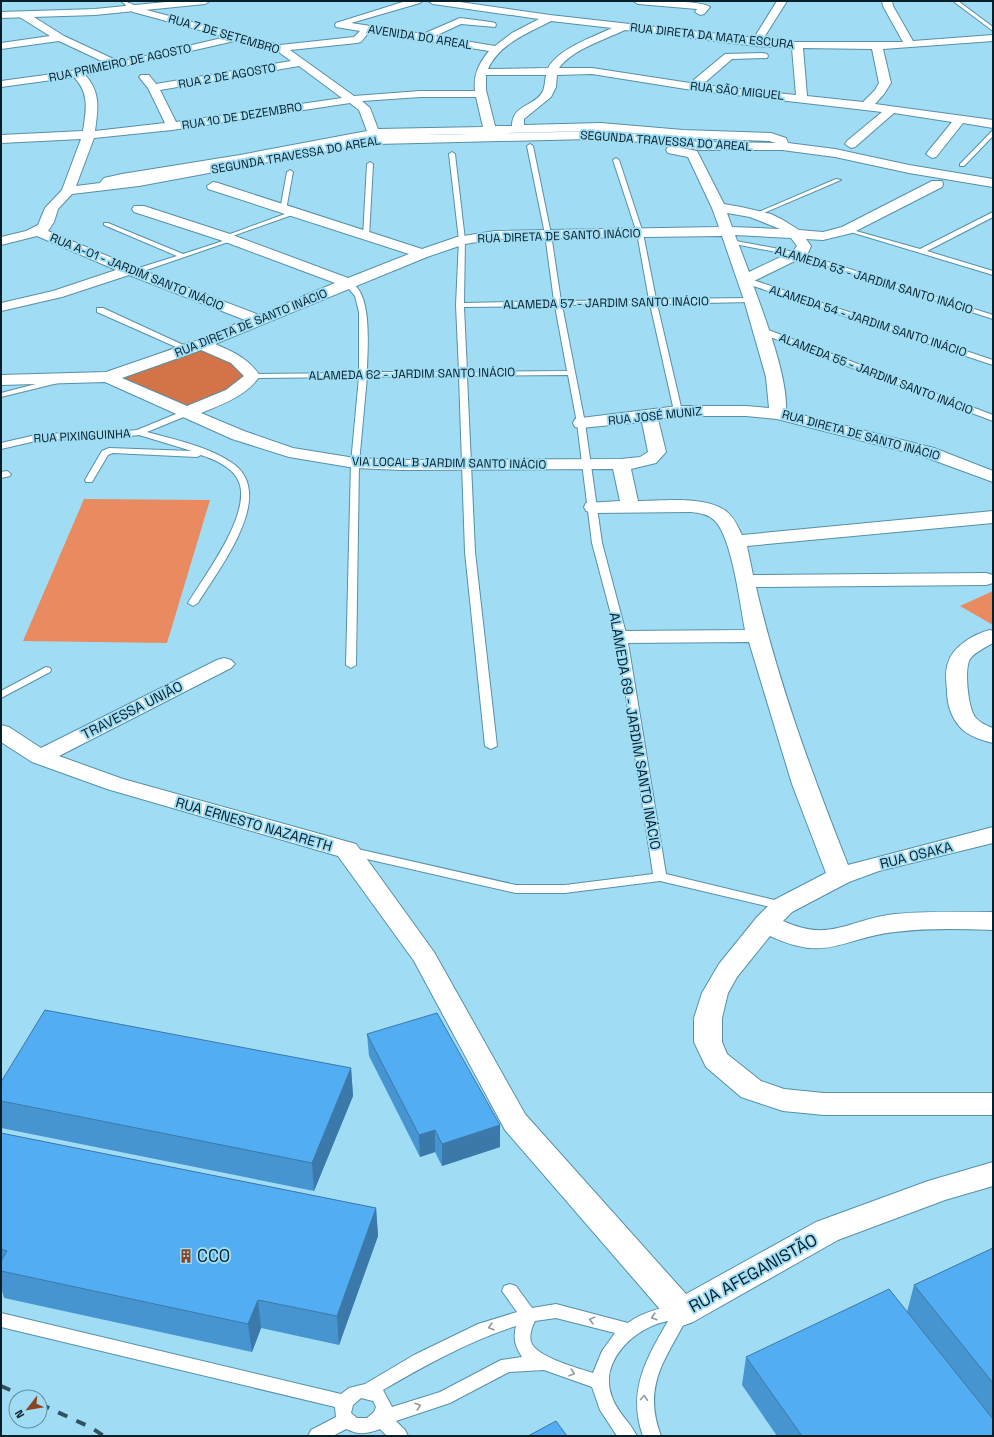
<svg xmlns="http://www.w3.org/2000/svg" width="994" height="1437" font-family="'Space Grotesk',sans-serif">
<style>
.green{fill:#e98a60}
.forest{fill:#d27448}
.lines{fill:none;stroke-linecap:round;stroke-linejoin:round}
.service-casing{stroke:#5590a7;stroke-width:2}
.minor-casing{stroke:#5590a7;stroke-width:2}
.secondary-casing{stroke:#5590a7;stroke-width:2}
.service{fill:#fff;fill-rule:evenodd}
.minor{fill:#fff;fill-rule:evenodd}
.secondary{fill:#fff;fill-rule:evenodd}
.rail{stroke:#2f525f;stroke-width:4;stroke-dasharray:10 10;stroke-linecap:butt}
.wall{fill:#4795d0}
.shaded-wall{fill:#3a79a9}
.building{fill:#53adf2;stroke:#3a79a9}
.oneway{stroke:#8f9a9e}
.labels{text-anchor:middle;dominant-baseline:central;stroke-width:4;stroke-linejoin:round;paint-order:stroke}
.far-street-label{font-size:12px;fill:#061f28;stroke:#a0ddf5}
.street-label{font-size:14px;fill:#061f28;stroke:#a0ddf5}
.near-poi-label{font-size:17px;fill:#061f28;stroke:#a0ddf5;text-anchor:start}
.near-street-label{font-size:17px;fill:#061f28;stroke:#a0ddf5}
</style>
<rect width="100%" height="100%" fill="#a0ddf5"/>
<path class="green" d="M 84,499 L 210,500 L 167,643 L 23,641 Z
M 993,591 L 993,625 L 960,606 Z"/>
<path class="forest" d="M 190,341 L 235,363 L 246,376 L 239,387 L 182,411 L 107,373 Z"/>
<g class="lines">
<defs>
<path id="service" d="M 121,1 L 126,1 L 132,6 L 128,7 Z
M 953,1 L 958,1 L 993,27 L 993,31 Z
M 993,130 L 993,136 L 964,166 L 960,166 L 960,164 Z
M 530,144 L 533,146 L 551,234 L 561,301 L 649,300 L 637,233 L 613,160 L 616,158 L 619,160 L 643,233 L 656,299 L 751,298 L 755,300 L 751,302 L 657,304 L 682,411 L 678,414 L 674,411 L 650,304 L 562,305 L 585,423 L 602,543 L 627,637 L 666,874 L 787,903 L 789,906 L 787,909 L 783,910 L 660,881 L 565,893 L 516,893 L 345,854 L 343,851 L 349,847 L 516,885 L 565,885 L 653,874 L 617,637 L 592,543 L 577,423 L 568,375 L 467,376 L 475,552 L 497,746 L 491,749 L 485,746 L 465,552 L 459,376 L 367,377 L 359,463 L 356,665 L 351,668 L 346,665 L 351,463 L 359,377 L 252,378 L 248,376 L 252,374 L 359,373 L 359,312 L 355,296 L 344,283 L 348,281 C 374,290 367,350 367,372 L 459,372 L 456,305 L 459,240 L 449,154 L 452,152 L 455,154 L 465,240 L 464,303 L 554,301 L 545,234 L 527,146 ZM 555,306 L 567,371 L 467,372 L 464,307 Z
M 370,162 L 373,164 L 369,237 L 366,239 L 363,237 L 367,164 Z
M 290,170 L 293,172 L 286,210 L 283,212 L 280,210 L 287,172 Z
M 836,179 L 841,180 L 759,215 L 754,214 Z
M 293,211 L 296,213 L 295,214 L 227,238 L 222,237 Z
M 993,212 L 993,217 L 927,251 L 993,271 L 993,275 L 844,230 L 849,229 L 920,249 Z
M 104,223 L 108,223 L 183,254 L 229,239 L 234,240 L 135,274 L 131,272 L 132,270 L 177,256 L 104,225 Z
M 731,240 L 800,253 L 993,315 L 993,319 L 797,256 L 729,243 L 728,242 Z
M 741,278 L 747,278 L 993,360 L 993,365 L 741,282 Z
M 97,308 L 103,308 L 192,349 L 185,351 L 97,312 Z
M 757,328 L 763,328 L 993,415 L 993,421 L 757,332 Z
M 63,377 L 66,377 L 66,381 L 1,397 L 1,393 Z
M 188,409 L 192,412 L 191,414 L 147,432 C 176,440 211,447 235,465 C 276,498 217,571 198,603 L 193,606 L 188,603 C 204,576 256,509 237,478 C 230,466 213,459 201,455 L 197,457 L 113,453 L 108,455 L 92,482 L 86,482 L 85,480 L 102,451 L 109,448 L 192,451 L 139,435 L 114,438 L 40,440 L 1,449 L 1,443 L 40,434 L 114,432 L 137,430 Z
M 7,471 L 11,474 L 10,476 L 1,478 L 1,472 Z
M 46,667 L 50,668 L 51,670 L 50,672 L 1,698 L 1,691 Z
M 510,1284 L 516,1286 L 532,1308 L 556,1304 L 628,1323 C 640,1313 673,1302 688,1307 L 690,1312 C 668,1357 641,1383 661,1436 L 643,1436 C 627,1392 646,1359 668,1321 C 635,1327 598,1361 612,1397 C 617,1412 630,1422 637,1436 L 617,1436 L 600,1410 L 592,1387 L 544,1370 L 509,1372 L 450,1403 L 396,1421 L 405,1430 L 408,1436 L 387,1436 L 380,1429 C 367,1434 359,1435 346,1429 L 333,1436 L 308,1436 L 311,1430 L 336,1417 L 335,1407 L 1,1327 L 1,1313 L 341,1394 L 349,1388 L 365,1384 L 414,1355 L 478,1324 L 517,1312 L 502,1291 L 504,1286 ZM 556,1318 L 615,1333 L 602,1351 L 593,1373 C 578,1368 536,1357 531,1342 C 529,1335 532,1327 535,1321 ZM 516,1326 C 513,1339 515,1346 522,1357 L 501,1360 L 440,1392 L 392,1407 L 383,1390 C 426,1365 469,1341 516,1326 ZM 361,1398 L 373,1401 L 376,1407 L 374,1412 L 367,1418 L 357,1418 L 351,1413 L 353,1405 Z"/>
<path id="minor" d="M 406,1 L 422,1 L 420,3 L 351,23 L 423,34 L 460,18 L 491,22 L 495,23 L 496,25 L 495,27 L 461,24 L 435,36 L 495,46 L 512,33 L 539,19 L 433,4 L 428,1 L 453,1 L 550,15 L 754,38 L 777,1 L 787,1 L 763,39 L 785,42 L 903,42 L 883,6 L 882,1 L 892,1 L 893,6 L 913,41 L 993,35 L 993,41 L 883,49 L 891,83 L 884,94 L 875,104 L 993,120 L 993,128 L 963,123 L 936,157 L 932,158 L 926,154 L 952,122 L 894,113 L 855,147 L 851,148 L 845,144 L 847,141 L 882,112 L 692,90 L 592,74 L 557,75 L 556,87 L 551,97 L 524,119 L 524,125 L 601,123 L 683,130 L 771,133 L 786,138 L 788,143 L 835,149 L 909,165 L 993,179 L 993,187 L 909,173 L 835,157 L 782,150 L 700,150 L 632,141 L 589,139 L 377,144 L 339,149 L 139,186 L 72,194 L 58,209 L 54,222 L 48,231 L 134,267 L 259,315 L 335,283 L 220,240 L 134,212 L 132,209 L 134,206 L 144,206 L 230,234 L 348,278 L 409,254 L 208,189 L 207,186 L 213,182 L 218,183 L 422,249 L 457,237 L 495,231 L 719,227 L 712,208 L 688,157 L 668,153 L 666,150 L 668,147 L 672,146 L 697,151 L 724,204 L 741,207 L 771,214 L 783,220 L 799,230 L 823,232 L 842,227 L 932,181 L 942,181 L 943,184 L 942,187 L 852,233 L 823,240 L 806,239 L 811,246 L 808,253 L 803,257 L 752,282 C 764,315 788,377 786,411 L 934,448 L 993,471 L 993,482 L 922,456 L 777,419 L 746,416 L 678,416 L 658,419 L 666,452 L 656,463 L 631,469 L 638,501 C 662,501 707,495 727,512 C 734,517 738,527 742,535 L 993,511 L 993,523 L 747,546 L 753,575 L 986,573 L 993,575 L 993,583 L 986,585 L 756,587 C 778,682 812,774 848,865 L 993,827 L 993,843 L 879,871 L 849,882 L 792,912 L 783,921 C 831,943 849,919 895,914 C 928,911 960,912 993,912 L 993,930 C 960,929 927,928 895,932 C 841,938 828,963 770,936 L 737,977 L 728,993 L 722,1018 L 722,1042 L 727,1054 L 761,1081 L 784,1089 L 824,1093 L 993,1093 L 993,1115 L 824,1115 L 783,1111 L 741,1097 L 706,1067 L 694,1042 L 694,1018 L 702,993 L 719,964 L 757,917 L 774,900 L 826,873 L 792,784 L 749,642 L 622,643 L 615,641 L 612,637 L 615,633 L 622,631 L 745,630 C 740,605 732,536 714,520 C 708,514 699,513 691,512 L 593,513 L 586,511 L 584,507 L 586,503 L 620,501 L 613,469 L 401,470 L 355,468 L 289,457 L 232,439 L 105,382 L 1,385 L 1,375 L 106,372 L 196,341 L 245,320 L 129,275 L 62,297 L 1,311 L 1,303 L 53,291 L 116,270 L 37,236 L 1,245 L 1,237 L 26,231 L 38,225 L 45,208 L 62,190 L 81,139 L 1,143 L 1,135 L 83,131 C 86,110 90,94 74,77 L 1,87 L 1,81 L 60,73 L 108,64 L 59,41 L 1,49 L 1,43 L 50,36 L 18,16 L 17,14 L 18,12 L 26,12 L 64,36 L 120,62 L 226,37 L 133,12 L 125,6 L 130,3 L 139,8 L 280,45 L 354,37 L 360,31 L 336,27 L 335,25 L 336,23 ZM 551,21 L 612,28 C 593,37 558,49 548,68 L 488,69 C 499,44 528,33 551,21 ZM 625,30 L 756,46 L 792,48 L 796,95 L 702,85 L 732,59 L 767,58 L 768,56 L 767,54 L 763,53 L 725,54 L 690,83 L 592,68 L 559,68 C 573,49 604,40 625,30 ZM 369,32 L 489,51 C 479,63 473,75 475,91 L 420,91 L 354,96 L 290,50 L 357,43 L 361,42 ZM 239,40 L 276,50 L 291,61 L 156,84 L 149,75 L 141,75 L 139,77 L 148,88 L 165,123 L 95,131 C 98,109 101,92 85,75 ZM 803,48 L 872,49 L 879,83 L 875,90 L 863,102 L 807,96 ZM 299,66 L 342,98 L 176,122 L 160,90 ZM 486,75 L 546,75 C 545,80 545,86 543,91 C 535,107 512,104 512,126 L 495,126 L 486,90 ZM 420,97 L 476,97 L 483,127 L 378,129 L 370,108 L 362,101 ZM 350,103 L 359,110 L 367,131 L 240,155 L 122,174 L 104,178 L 100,183 L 76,186 L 94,138 L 172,130 ZM 589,131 L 427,135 L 601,131 L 683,138 L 769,141 L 776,143 L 700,142 L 632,133 ZM 727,213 L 750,217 L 780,229 L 732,227 ZM 735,235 L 791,238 L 797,246 L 793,251 L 749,272 ZM 722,236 L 744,300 L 766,377 L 769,408 L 746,406 L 678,406 L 581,418 L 575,419 L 573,423 L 575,427 L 581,428 L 642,422 L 648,452 L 640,457 L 621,459 L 401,460 L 355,458 L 293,448 L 244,431 L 201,413 C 223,404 246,396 260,376 C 249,359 234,352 215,344 L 427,257 L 465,244 L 495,239 ZM 201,350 L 231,363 L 244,376 L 226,390 L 187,406 L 122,378 Z
M 633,1 C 646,1 703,0 710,7 L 704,14 L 700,15 L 695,12 L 697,9 L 638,4 Z
M 990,630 L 993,631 L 993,643 C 986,647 975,652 970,659 C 964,669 968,707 975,717 C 979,722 987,726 993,728 L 993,743 C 981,740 968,736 960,727 C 951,717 947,704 947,690 C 946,681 945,671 948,663 C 953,646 974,634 990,630 Z
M 224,658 L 231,660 L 235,664 L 231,668 L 59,756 L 123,779 L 356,844 L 434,952 L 525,1114 L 686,1294 L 816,1222 L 928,1181 L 993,1162 L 993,1186 L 945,1200 L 838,1240 L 693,1322 L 682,1326 L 671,1322 L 505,1130 L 414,961 L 338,856 L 107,789 L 32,762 L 1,742 L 1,725 L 9,727 L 41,748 L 217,660 Z"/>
<path id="secondary" d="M 176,1 L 210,1 L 205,4 L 95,15 L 1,18 L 1,12 L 95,9 Z"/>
</defs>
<use href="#service" class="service-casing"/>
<use href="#minor" class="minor-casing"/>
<use href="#secondary" class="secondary-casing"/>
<use href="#service" class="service"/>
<use href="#minor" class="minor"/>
<use href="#secondary" class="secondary"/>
<path class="rail" d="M 1,1386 L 26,1397
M 40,1404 L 90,1427 L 104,1436"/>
</g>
<path class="wall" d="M 367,1034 L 500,1125 L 500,1147 L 442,1166 L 435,1152 L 420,1157 L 369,1056 Z
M 351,1068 L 353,1096 L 314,1191 L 1,1128 L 1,1082 Z
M 1,1133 L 376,1208 L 378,1236 L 339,1345 L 261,1328 L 252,1352 L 4,1298 L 1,1287 Z
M 993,1248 L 993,1436 L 777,1436 L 742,1385 L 746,1357 L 907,1312 L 914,1285 Z"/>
<path class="shaded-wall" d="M 351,1068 L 353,1096 L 314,1191 L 312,1163 Z
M 500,1125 L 500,1147 L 442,1166 L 442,1144 Z
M 435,1130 L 435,1152 L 420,1157 L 419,1135 Z
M 376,1208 L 378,1236 L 339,1345 L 337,1316 Z
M 258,1300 L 261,1328 L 252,1352 L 248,1324 Z"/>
<path class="building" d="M 45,1010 L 351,1068 L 312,1163 L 1,1101 L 1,1082 Z
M 437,1013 L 500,1125 L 442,1144 L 435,1130 L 419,1135 L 367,1034 Z
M 1,1133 L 376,1208 L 337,1316 L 258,1300 L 248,1324 L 1,1271 L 1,1261 L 7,1251 L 1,1249 Z
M 993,1248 L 993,1383 L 914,1285 Z
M 889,1289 L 993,1419 L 993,1436 L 802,1436 L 746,1357 Z
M 556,1421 L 567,1436 L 528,1436 Z"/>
<defs><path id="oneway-chevron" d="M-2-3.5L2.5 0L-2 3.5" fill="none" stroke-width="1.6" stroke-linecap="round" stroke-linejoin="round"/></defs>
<g class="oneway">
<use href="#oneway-chevron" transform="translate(654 1317) rotate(163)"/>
<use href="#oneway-chevron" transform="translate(592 1320) rotate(-165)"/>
<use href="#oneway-chevron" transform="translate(491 1327) rotate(164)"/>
<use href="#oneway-chevron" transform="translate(572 1373) rotate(19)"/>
<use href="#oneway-chevron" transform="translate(644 1398) rotate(-86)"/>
<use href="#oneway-chevron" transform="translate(418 1406) rotate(-18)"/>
</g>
<defs>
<symbol id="building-bare" viewBox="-9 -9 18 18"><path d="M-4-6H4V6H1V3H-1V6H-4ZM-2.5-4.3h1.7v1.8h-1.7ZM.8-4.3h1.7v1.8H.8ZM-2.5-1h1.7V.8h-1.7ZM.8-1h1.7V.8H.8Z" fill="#8c4523" stroke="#a0ddf5" stroke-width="2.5" paint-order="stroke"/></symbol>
</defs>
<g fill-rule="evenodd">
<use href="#building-bare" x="176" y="1246" width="20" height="20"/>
</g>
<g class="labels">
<g class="far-street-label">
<text transform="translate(224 34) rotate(16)">RUA 7 DE SETEMBRO</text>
<text transform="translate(712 36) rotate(6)">RUA DIRETA DA MATA ESCURA</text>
<text transform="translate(420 37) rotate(9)">AVENIDA DO AREAL</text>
<text transform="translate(120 63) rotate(-12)">RUA PRIMEIRO DE AGOSTO</text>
<text transform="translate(227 76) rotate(-10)">RUA 2 DE AGOSTO</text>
<text transform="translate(737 91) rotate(6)">RUA SÃO MIGUEL</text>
<text transform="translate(242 116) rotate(-9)">RUA 10 DE DEZEMBRO</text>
<text transform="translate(666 141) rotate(4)">SEGUNDA TRAVESSA DO AREAL</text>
<text transform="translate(296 155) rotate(-10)">SEGUNDA TRAVESSA DO AREAL</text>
<text transform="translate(559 236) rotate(-2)">RUA DIRETA DE SANTO INÁCIO</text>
<text transform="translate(137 272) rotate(22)">RUA A-01 - JARDIM SANTO INÁCIO</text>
<text transform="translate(874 280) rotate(17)">ALAMEDA 53 - JARDIM SANTO INÁCIO</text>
<text transform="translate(606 303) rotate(-1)">ALAMEDA 57 - JARDIM SANTO INÁCIO</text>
<text transform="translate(868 321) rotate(18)">ALAMEDA 54 - JARDIM SANTO INÁCIO</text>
<text transform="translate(251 323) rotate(-22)">RUA DIRETA DE SANTO INÁCIO</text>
<text transform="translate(412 374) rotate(-1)">ALAMEDA 62 - JARDIM SANTO INÁCIO</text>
<text transform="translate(876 374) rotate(21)">ALAMEDA 55 - JARDIM SANTO INÁCIO</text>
<text transform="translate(655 416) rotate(-6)">RUA JOSÉ MUNIZ</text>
<text transform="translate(861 435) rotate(15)">RUA DIRETA DE SANTO INÁCIO</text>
<text transform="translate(82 436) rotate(-3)">RUA PIXINGUINHA</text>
<text transform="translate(449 463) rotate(1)">VIA LOCAL B JARDIM SANTO INÁCIO</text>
</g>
<g class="street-label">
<text transform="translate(132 710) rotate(-27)">TRAVESSA UNIÃO</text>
<text transform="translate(635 731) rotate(80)">ALAMEDA 69 - JARDIM SANTO INÁCIO</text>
<text transform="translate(254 824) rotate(16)">RUA ERNESTO NAZARETH</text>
<text transform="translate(916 855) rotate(-14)">RUA OSAKA</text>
</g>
<g class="near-poi-label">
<text x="197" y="1256">CCO</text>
</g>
<g class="near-street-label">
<text transform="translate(753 1273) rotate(-29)">RUA AFEGANISTÃO</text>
</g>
</g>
<rect width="994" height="1437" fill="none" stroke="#061f28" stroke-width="4"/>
<g transform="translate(28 1409) rotate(239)"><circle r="19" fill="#a0ddf5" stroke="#6291a3"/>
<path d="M0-3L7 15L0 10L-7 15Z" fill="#8c4523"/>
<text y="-6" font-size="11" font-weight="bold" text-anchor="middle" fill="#061f28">N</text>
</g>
</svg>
